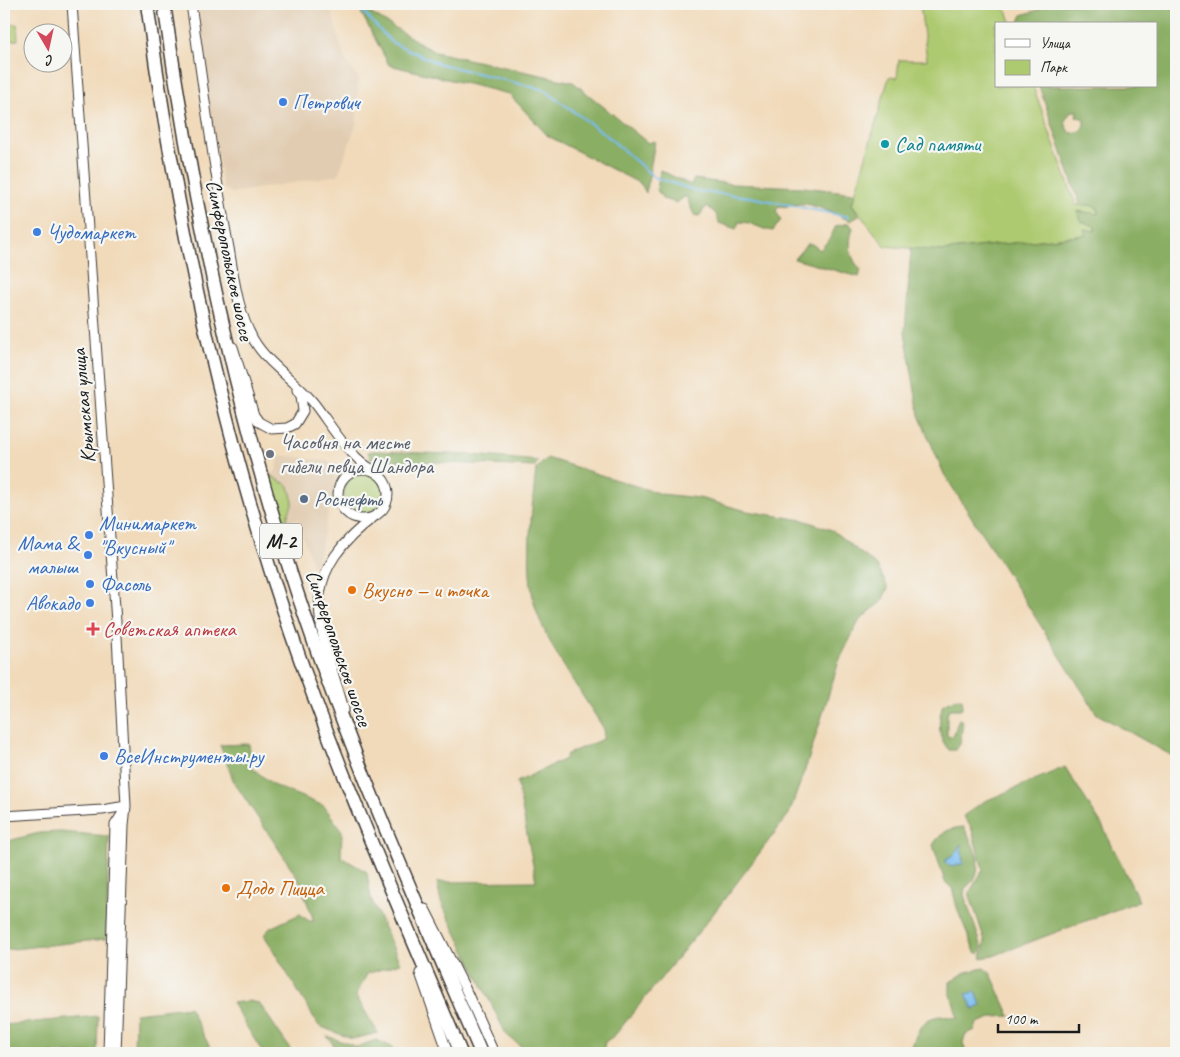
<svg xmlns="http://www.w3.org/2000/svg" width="1180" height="1057" font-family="Caveat,sans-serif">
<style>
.built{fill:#e1ccb1}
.green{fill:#aeca71;stroke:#657346}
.forest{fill:#8aae63;stroke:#536540;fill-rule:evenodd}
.water{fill:#7abdf0;stroke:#4b6c86}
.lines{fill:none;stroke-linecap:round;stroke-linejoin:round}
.stream{stroke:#7abdf0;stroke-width:2}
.secondary-casing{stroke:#3c3834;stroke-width:11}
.highway-casing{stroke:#3c3834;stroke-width:15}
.secondary{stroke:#fff;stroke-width:9}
.highway{stroke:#fff;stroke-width:12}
.shop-dot{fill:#3f7fe0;stroke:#f6f6f2;stroke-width:2}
.culture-dot{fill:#0f9aa8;stroke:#f6f6f2;stroke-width:2}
.worship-dot{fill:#6b7280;stroke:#f6f6f2;stroke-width:2}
.service-dot{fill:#5c6f8a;stroke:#f6f6f2;stroke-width:2}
.food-dot{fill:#e8710a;stroke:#f6f6f2;stroke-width:2}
.health-dot{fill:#e0444e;stroke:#f6f6f2;stroke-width:2}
.labels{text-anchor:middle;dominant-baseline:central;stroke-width:4.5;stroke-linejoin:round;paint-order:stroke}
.shield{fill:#f6f6f2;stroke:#5d5d5c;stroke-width:1}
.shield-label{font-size:20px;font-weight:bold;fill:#1c1c1c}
.shop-label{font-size:21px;fill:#366cbe;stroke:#f6f6f2;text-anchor:start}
.culture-label{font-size:21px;fill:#0d838f;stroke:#f6f6f2;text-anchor:start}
.street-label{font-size:21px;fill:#1c1c1c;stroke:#f6f6f2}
.worship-label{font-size:21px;fill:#5b616d;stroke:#f6f6f2;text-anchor:start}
.service-label{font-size:21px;fill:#4e5e75;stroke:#f6f6f2;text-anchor:start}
.food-label{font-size:21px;fill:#c56008;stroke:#f6f6f2;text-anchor:start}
.health-label{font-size:21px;fill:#be3a42;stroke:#f6f6f2;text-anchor:start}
</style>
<rect width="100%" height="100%" fill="#f6f6f2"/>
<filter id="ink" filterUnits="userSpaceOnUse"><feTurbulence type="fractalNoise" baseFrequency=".02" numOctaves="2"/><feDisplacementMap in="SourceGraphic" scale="10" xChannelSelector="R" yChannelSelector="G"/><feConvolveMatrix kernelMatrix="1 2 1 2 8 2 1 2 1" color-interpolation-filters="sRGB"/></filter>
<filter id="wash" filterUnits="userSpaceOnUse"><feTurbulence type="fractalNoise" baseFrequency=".0096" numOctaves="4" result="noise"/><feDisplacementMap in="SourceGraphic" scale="20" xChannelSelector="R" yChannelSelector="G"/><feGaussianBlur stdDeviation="1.12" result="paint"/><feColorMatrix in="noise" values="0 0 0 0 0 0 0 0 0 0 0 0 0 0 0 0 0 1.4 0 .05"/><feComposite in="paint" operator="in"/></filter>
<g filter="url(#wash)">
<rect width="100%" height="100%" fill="#f1daba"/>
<path class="built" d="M 198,4 L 330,4 L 344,58 L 358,78 L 357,122 L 338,175 L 232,193 L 223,188 L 205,83 L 204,52 Z
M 280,455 L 330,461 L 336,479 L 317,564 L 312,565 L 298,520 L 293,520 L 290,527 L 284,526 L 269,476 L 276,471 Z"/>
<path class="green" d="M 920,4 L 999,4 L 1007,11 L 1012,24 L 996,24 L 996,86 L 1033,86 L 1076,205 L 1090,205 L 1098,208 L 1098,214 L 1088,223 L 1095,226 L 1095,231 L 1084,229 L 1086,235 L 941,251 L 885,246 L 852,204 L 889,77 L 897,78 L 899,60 L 927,60 Z
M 17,24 L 18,40 L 7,41 L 6,25 Z
M344 493a20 20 0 1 1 40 0a20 20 0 1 1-40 0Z
M 270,475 L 289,486 L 293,502 L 284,526 Z"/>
<path class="forest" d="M 1040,4 L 1164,4 L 1176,10 L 1176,758 L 1097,714 L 944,474 L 919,415 L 905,332 L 911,248 L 941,251 L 1086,235 L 1084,229 L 1095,231 L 1095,226 L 1082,222 L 1077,211 L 1098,214 L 1098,208 L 1090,205 L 1080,205 L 1039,86 L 1156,86 L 1156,24 L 1018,24 L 1022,15 L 1038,10 ZM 1077,111 L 1076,116 L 1084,119 L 1084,128 L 1079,132 L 1071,133 L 1067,129 L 1065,121 L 1071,111 Z
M 357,5 L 435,52 L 573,82 L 648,143 L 655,141 L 646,193 L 641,184 L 548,136 L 509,94 L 389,65 Z
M 660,170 L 691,185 L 694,179 L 732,184 L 803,187 L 855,193 L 852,204 L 859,215 L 851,221 C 836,215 822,207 806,204 C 795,203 789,208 779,206 L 776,211 L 781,220 L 773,231 C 761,230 751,221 739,222 L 736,229 L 719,223 L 716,214 L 707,206 L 699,216 L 694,215 L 686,196 L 676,203 L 663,199 L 657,190 Z
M 849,223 L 853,228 C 848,244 849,257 861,270 L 859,277 L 794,259 L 807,244 L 812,244 L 820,250 L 829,240 L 836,226 Z
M 374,451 L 474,455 L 538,461 L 534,467 L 390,460 L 370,458 L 368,452 Z
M 547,458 L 661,494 L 699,498 L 747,511 L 803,520 L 832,530 L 877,566 L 888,588 L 882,601 L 859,621 L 839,661 L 808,761 L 789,814 L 713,914 L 615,1035 L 605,1042 L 603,1053 L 528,1053 L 506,1034 L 441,902 L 437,882 L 536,881 L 517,782 L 565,759 L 567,754 L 603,739 L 604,729 C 583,695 545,643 535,606 C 524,567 532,509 536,469 Z
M 957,698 L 962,699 L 963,705 L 961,709 L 949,709 L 947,715 L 947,735 L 949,737 L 953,736 L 959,719 L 963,721 L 960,744 L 956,750 L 949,750 C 937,737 938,720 943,704 Z
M 249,744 L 252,768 L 275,786 L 324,806 L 342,831 L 341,857 L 367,872 L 371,899 L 400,963 L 367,974 L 356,996 L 378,1033 L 352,1039 L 319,1026 L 264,935 L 270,928 L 300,914 L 309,921 L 314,921 L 298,878 L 234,782 L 220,745 Z
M 1065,767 L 1103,827 L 1139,901 L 993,956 L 981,958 L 985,941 L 969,893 L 983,870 L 971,827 L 963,816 L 983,802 Z
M 964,827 C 974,847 989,872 965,888 L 964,895 L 982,947 L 979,954 L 975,952 L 958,911 L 952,888 L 945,882 L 933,845 C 941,832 949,828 964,827 Z
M 60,832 L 109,836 L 106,939 L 4,950 L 4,842 L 39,833 Z
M 984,968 L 991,974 L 1010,1016 L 994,1017 L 977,1023 L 975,1030 L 965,1035 L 963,1043 L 966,1053 L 911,1053 L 910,1051 C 917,1034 920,1017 942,1016 C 947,1016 952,1018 958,1018 L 950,992 L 950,982 L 966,972 Z
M 249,1001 L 259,1003 L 293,1053 L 263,1053 L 232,1003 Z
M 189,1007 L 213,1053 L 134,1053 L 135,1013 Z
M 98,1016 L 97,1053 L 4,1053 L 4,1025 Z
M 327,1036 L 357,1047 L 376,1040 L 392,1047 L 395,1053 L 339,1053 Z"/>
<path class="water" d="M 961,844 L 963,864 L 951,867 L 944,861 L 953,856 Z
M 976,992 L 981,1005 L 974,1010 L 966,994 Z"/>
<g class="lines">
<path class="stream" d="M 356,4 L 391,42 L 437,63 L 544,90 L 606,135 L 654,177 L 696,191 L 750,197 L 849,217"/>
</g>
</g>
<g filter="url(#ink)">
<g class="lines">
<defs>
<path id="secondary" d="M 72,4 L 117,636 L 126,806 L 124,825 L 116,1053
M 191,4 C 203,85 213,167 229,248 C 234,278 238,312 253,339 C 268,365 295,380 313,402 C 331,425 348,456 373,470
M 233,347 L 254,415 L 259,422 L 272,429 L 287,428 L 295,424 L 303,411 L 301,396 L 297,390
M338 494a25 25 0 1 1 50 0a25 25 0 1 1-50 0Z
M 344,709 C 320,625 292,579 375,516
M 4,816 L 102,810 L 126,806
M 425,909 L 465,988 L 494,1053
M 420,973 L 448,1053
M 108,1053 L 115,825 L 124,811"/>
<path id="highway" d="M 147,4 C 176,217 221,429 291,633 C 340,776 402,914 461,1053
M 164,4 C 194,214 238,421 307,622 C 357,769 420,911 481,1053"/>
</defs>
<use href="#secondary" class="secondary-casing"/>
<use href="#highway" class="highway-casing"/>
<use href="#secondary" class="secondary"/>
<use href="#highway" class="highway"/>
</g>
</g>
<g class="shop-dot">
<circle cx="283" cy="102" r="5"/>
<circle cx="37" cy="232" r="5"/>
<circle cx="89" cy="535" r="5"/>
<circle cx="88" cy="555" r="5"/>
<circle cx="90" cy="584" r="5"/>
<circle cx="90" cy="603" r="5"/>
<circle cx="104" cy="756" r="5"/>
</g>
<circle class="culture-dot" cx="885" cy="144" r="5"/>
<circle class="worship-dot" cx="270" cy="454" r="5"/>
<circle class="service-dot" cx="304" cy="499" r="5"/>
<g class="food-dot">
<circle cx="352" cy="590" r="5"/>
<circle cx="226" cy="888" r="5"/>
</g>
<path class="health-dot" d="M90.5 621.5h5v5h5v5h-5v5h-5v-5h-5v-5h5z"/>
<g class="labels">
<rect class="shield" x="260" y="523.5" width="42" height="35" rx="4"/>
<g class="shield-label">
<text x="281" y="541">М-2</text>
</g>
<g class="shop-label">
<text x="293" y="102">Петрович</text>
<text x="47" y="232">Чудомаркет</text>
<text x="99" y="523">Минимаркет<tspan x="99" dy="24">"Вкусный"</tspan></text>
<text x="78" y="543" text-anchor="end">Мама &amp;<tspan x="78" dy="24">малыш</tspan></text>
<text x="100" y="584">Фасоль</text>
<text x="80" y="603" text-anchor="end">Авокадо</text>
<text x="114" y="756">ВсеИнструменты.ру</text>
</g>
<g class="culture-label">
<text x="895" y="144">Сад памяти</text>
</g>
<g class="street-label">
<text transform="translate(230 260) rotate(78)">Симферопольское шоссе</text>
<text transform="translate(83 406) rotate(-95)">Крымская улица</text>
<text transform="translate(339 648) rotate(71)">Симферопольское шоссе</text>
</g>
<g class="worship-label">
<text x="280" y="442">Часовня на месте<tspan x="280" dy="24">гибели певца Шандора</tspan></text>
</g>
<g class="service-label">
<text x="314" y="499">Роснефть</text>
</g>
<g class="food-label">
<text x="362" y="590">Вкусно — и точка</text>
<text x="236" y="888">Додо Пицца</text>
</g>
<g class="health-label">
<text x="103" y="629">Советская аптека</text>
</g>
</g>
<rect width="1180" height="1057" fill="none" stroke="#f6f6f2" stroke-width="20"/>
<rect x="995" y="22" width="162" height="65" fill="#f6f6f2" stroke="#9f9f9c"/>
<rect x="1005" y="39" width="25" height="8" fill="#ffffff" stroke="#9f9f9c"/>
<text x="1040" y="48" font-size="15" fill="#1c1c1c">Улица</text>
<rect x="1005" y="60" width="25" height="15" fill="#aeca71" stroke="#9f9f9c"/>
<text x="1040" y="72" font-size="15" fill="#1c1c1c">Парк</text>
<g transform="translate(48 48) rotate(171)"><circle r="24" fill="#f6f6f2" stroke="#9f9f9c"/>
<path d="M0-4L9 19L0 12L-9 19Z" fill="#d1495b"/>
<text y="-8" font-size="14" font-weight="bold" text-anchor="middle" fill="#1c1c1c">С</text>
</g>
<path d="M998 1024v8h81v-8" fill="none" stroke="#1c1c1c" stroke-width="2.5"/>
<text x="1005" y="1024" font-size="15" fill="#1c1c1c" stroke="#f6f6f2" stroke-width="4" paint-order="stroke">100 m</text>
</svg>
